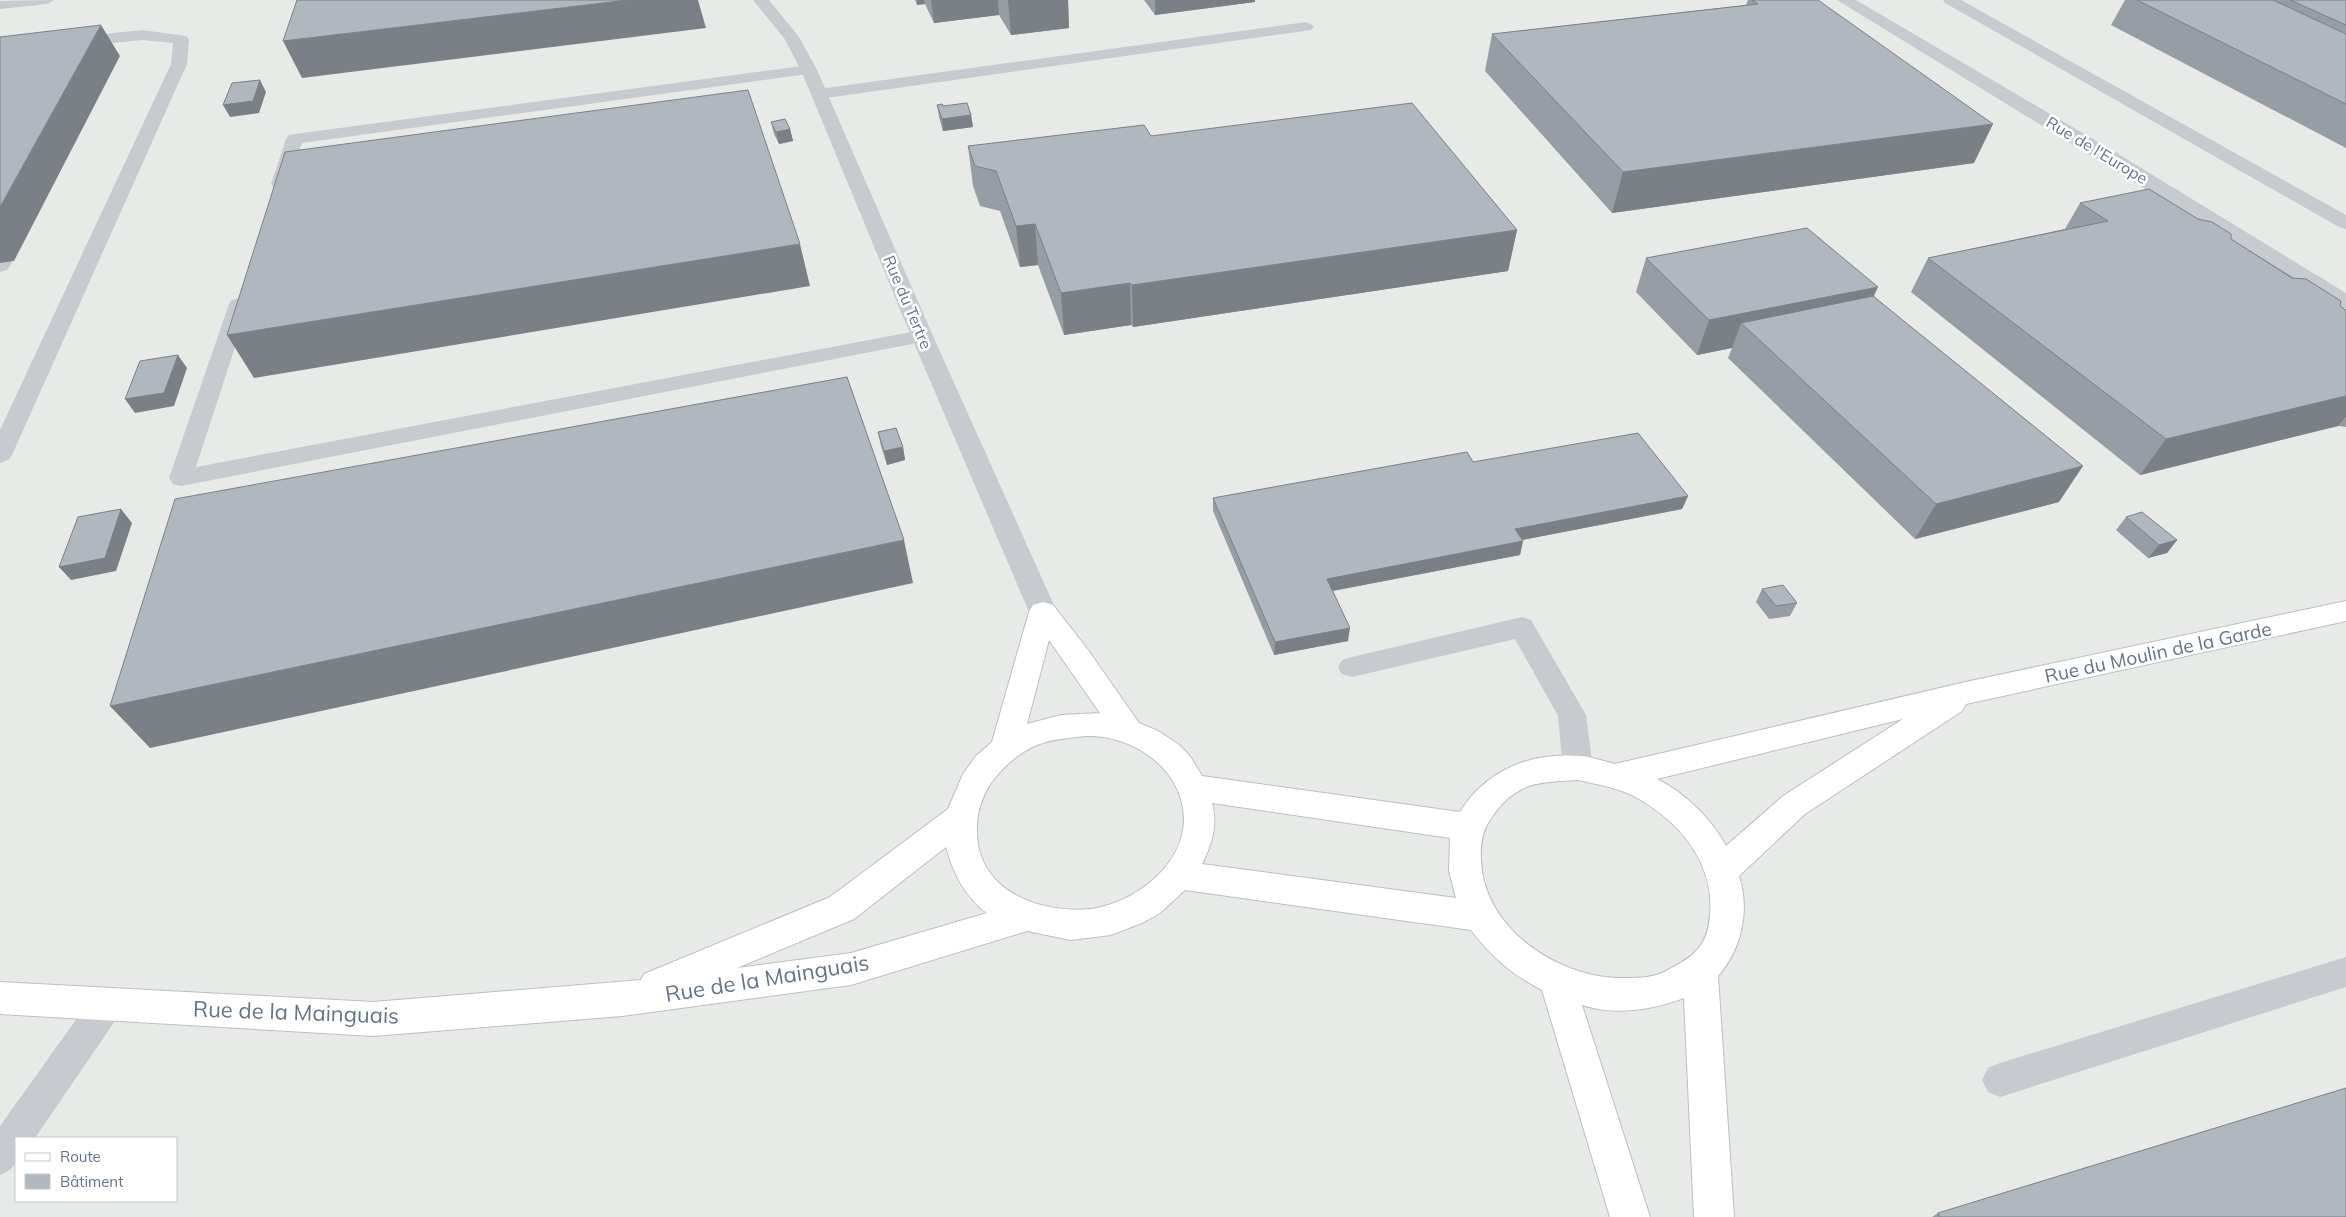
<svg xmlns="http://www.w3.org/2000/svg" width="2346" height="1217" font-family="Mulish,sans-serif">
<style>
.built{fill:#e8eae8;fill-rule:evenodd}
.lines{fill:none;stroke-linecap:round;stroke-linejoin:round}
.secondary-casing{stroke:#bbbfc5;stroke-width:2}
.lane{fill:#c7cacf;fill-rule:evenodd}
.street{fill:#c7cacf;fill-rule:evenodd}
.secondary{fill:#fff;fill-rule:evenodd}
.wall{fill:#979da4}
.shaded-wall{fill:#7b8086}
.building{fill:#b0b7bf;stroke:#7b8086}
.labels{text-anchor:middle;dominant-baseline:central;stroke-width:5;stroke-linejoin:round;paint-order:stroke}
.far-street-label{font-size:16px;fill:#647489;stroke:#fff}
.street-label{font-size:19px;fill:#647489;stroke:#fff}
.near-street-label{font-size:22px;fill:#647489;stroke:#fff}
</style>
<rect width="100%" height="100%" fill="#f8f8f5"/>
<path class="built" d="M 0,0 L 2346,0 L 2346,1217 L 0,1217 ZM 16,1138 L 176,1138 L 176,1201 L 16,1201 Z"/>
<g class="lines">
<defs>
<path id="secondary" d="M 2346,601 L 2346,621 L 1966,704 L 1962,711 L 1805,814 L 1739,876 C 1750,910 1742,949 1718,976 L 1734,1217 L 1694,1217 L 1684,998 C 1651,1010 1616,1016 1582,1005 L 1650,1217 L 1610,1217 L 1542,990 C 1512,975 1491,956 1471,930 L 1185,890 L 1160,913 L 1142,923 L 1111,935 L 1071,940 L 1027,931 L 851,985 L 622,1016 L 373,1036 L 0,1014 L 0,982 L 373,1002 L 641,980 L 644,974 L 830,897 L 948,809 L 963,774 L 976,756 L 992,742 L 1029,612 L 1033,605 L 1043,602 L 1053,605 L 1088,650 L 1139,723 L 1158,731 L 1178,744 L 1190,756 L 1202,776 L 1460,812 C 1485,771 1530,752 1578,756 C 1590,756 1603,761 1615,764 L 1970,681 ZM 1049,640 L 1100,713 L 1061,715 L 1027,724 ZM 1903,719 L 1783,796 L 1726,846 C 1711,818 1686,794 1657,779 ZM 1085,736 C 1132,734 1183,768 1184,819 C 1184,866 1133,904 1090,909 C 1040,914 978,891 977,833 C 976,815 981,798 991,783 C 1003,767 1018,753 1037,745 C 1052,739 1069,738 1085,736 ZM 1578,780 C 1599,785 1621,788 1639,799 C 1681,823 1715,865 1710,915 C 1709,929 1706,940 1697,950 C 1688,960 1677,965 1666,971 C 1652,979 1633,978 1618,978 C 1555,976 1483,927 1481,860 C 1480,844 1482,830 1492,817 C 1501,803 1513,792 1529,786 C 1545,781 1562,781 1578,780 ZM 1212,803 L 1450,838 L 1449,871 L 1456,898 L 1202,864 C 1212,844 1218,825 1212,803 ZM 946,847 C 953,873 965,897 987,913 L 851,953 L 737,968 L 854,919 Z"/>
</defs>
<use href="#secondary" class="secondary-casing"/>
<path class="lane" d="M 54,0 L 47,4 L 0,9 L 0,1 Z
M 1943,0 L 1961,0 L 2346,215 L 2346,229 L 2339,227 L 1945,3 Z
M 1306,22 L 1311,24 L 1314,27 L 1311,30 L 819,99 L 813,98 L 811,94 L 813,90 L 819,89 Z
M 142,30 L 186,36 L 189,39 L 187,64 L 12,455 L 8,460 L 0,463 L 0,430 L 171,64 L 173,43 L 142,40 L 0,55 L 0,45 Z
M 809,65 L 815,67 L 817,70 L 815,73 L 302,143 L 286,188 L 274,188 L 271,184 L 286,139 L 289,135 L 295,134 Z
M 0,258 L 9,259 L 12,263 L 7,270 L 0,272 Z
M 239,298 L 246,300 L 249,304 L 196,467 L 922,330 L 929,332 L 933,336 L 929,340 L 922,342 L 181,486 L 173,484 L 169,478 L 229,304 L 232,300 Z
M 1522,617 L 1531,620 L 1586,715 L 1593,768 L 1588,776 L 1578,780 L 1568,776 L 1563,768 L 1558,716 L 1515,639 L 1352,677 L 1342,674 L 1338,667 L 1342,660 L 1352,657 Z
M 2346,957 L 2346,987 L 2000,1097 L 1988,1092 L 1982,1080 L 1988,1068 L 2000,1063 Z
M 107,988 L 119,993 L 124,1004 L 119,1015 L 35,1138 L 16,1138 C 16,1159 21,1166 0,1175 L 0,1126 L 95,993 Z"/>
<path class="street" d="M 753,0 L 769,0 L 799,37 L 817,70 L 933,336 L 1057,612 L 1053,619 L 1043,622 L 1033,619 L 1029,612 L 911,336 L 801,70 L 784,38 Z
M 1837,0 L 1856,0 L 2115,152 L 2346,293 L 2346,308 L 2338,307 Z"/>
<use href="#secondary" class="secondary"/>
</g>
<path class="wall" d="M 915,0 L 1068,0 L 1069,28 L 1011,35 L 999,15 L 934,23 L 925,4 L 917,5 Z
M 1144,0 L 1255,0 L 1255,2 L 1155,15 Z
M 1748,0 L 1818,0 L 1974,163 L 1612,213 L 1485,71 L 1492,34 L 1746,5 Z
M 2125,0 L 2346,0 L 2346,148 L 2111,25 Z
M 937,105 L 971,115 L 973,127 L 943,131 L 939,117 Z
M 771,122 L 790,129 L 793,141 L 779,144 L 774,134 Z
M 1151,136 L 1517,230 L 1508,271 L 1133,327 L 1131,325 L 1064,335 L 1038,265 L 1020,267 L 1000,211 L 980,206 L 973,186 L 968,146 Z
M 2080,203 L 2231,239 L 2346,310 L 2346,427 L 2338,426 L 2140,475 L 1911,292 L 1928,258 L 2065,229 Z
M 1646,258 L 1874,296 L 2059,502 L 1915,539 L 1728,358 L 1732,348 L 1697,355 L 1636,292 Z
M 878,432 L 903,447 L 905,460 L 887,465 L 881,446 Z
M 1473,462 L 1688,496 L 1682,509 L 1523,540 L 1520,555 L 1333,591 L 1348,641 L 1274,655 L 1213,511 L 1213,498 Z
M 2126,517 L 2177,540 L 2167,553 L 2148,558 L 2116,530 Z
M 1762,589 L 1797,603 L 1790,616 L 1769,619 L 1756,602 Z
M 1938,1213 L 2346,1217 L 1932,1217 Z"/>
<path class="shaded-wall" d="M 628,0 L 698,0 L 706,28 L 302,78 L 283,41 Z
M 917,0 L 924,0 L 925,4 L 917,5 Z
M 931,0 L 998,0 L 999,15 L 934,23 Z
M 1008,0 L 1068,0 L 1069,28 L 1011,35 Z
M 1155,0 L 1255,0 L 1255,2 L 1155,15 Z
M 101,25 L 120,56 L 14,261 L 0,263 L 0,207 Z
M 260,80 L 266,92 L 259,113 L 230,117 L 223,105 Z
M 971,115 L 973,127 L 943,131 L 942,119 Z
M 1993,124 L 1974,163 L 1612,213 L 1623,172 Z
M 790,129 L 793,141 L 779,144 L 776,132 Z
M 1035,224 L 1038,265 L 1020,267 L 1016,226 Z
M 1517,230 L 1508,271 L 1133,327 L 1132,285 Z
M 800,244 L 810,286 L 254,378 L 227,335 Z
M 1130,283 L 1131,325 L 1064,335 L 1061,293 Z
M 1878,287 L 1862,322 L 1741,323 L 1732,348 L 1697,355 L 1709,320 Z
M 178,355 L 187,368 L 174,406 L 135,413 L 125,399 Z
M 2346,396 L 2346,417 L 2338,426 L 2140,475 L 2166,439 Z
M 903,447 L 905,460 L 887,465 L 884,451 Z
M 2083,466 L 2059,502 L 1915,539 L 1936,504 Z
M 1688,496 L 1682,509 L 1511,542 L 1515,529 Z
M 121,509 L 132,523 L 116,571 L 71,580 L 59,567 Z
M 904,540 L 913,583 L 150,748 L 110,706 Z
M 2177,540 L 2167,553 L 2148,558 L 2159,545 Z
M 1523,541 L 1520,555 L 1326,592 L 1327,579 Z
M 1350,628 L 1348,641 L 1274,655 L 1275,642 Z"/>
<path class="building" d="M 297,0 L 628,0 L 283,41 Z
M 1752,0 L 1818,0 L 1993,124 L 1623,172 L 1492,34 L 1758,4 Z
M 2137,0 L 2273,0 L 2346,34 L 2346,104 Z
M 2290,0 L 2346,0 L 2346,25 Z
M 101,25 L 0,207 L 0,37 Z
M 260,80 L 253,101 L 223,105 L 232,83 Z
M 748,90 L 800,244 L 227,335 L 285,152 Z
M 967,103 L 971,115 L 942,119 L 937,105 L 942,104 L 943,106 Z
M 1412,103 L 1517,230 L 1132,285 L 1130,283 L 1061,293 L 1035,224 L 1016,226 L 996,171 L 975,166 L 968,146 L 1144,125 L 1151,136 Z
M 785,119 L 790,129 L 776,132 L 771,122 Z
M 2149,189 L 2198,219 L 2212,222 L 2231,234 L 2231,239 L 2292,278 L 2306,279 L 2341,301 L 2340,306 L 2346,310 L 2346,396 L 2166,439 L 1928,258 L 2108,221 L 2080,203 Z
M 1807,228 L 1878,287 L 1709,320 L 1646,258 Z
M 1873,296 L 2083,466 L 1936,504 L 1741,323 Z
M 178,355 L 164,393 L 125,399 L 140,361 Z
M 847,377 L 904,540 L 110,706 L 175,499 Z
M 896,428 L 903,447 L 884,451 L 878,432 Z
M 1638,433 L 1688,496 L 1515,529 L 1523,541 L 1327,579 L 1350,628 L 1275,642 L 1213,498 L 1467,452 L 1473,462 Z
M 121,509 L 105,558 L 59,567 L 78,517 Z
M 2142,512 L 2177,540 L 2159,545 L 2126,517 Z
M 1783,585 L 1797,603 L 1776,606 L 1762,589 Z
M 2346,1088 L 2346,1217 L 1940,1217 L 1938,1213 Z"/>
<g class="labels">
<g class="far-street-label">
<text transform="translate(2097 150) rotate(31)">Rue de l'Europe</text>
<text transform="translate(908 302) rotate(67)">Rue du Tertre</text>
</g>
<g class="street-label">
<text transform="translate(2158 652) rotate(-12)">Rue du Moulin de la Garde</text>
</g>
<g class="near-street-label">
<text transform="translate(767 978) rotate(-9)">Rue de la Mainguais</text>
<text transform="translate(296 1012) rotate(2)">Rue de la Mainguais</text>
</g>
</g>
<rect x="15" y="1137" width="162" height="65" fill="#ffffff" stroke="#c1c7d0"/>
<rect x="25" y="1153" width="25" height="8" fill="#ffffff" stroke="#c1c7d0"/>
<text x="60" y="1162" font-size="15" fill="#647489">Route</text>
<rect x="25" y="1174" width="25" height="15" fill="#b0b7bf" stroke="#c1c7d0"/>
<text x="60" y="1187" font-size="15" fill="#647489">Bâtiment</text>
</svg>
